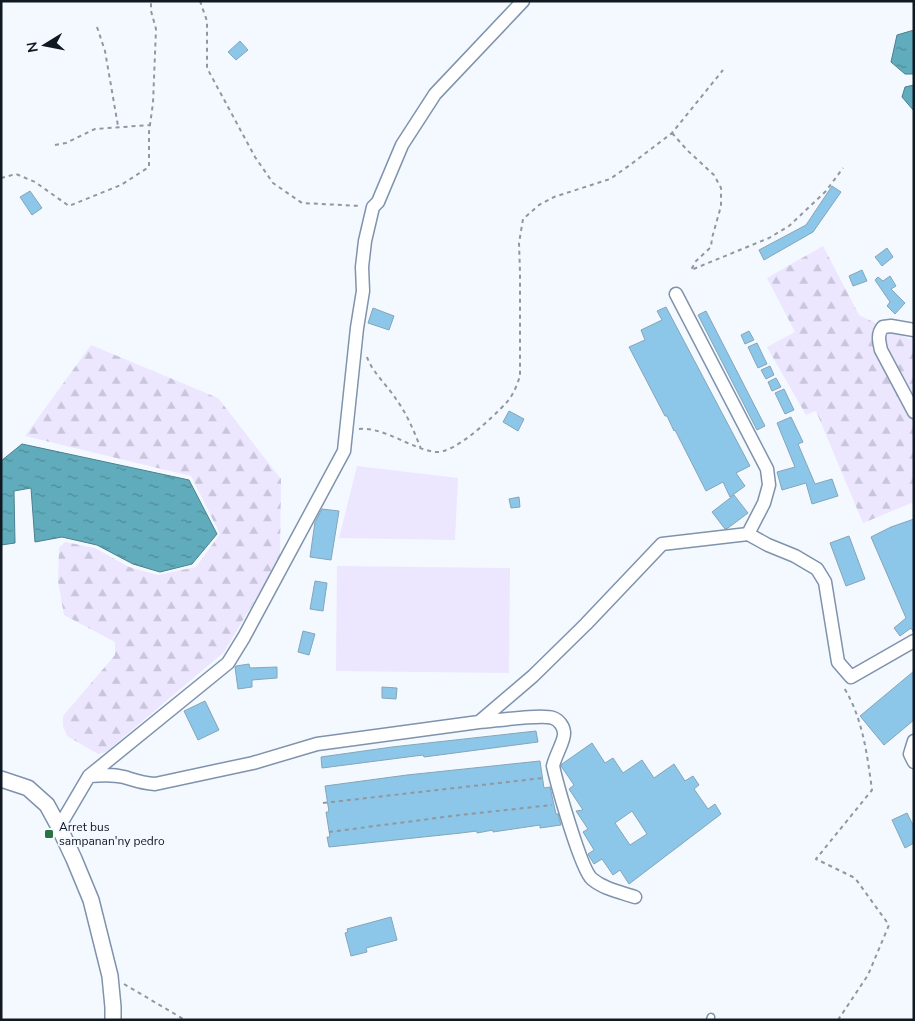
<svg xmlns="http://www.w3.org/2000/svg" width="915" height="1021" font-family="'Nunito Sans',sans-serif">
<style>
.green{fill:#ece6ff}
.forest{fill:url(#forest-firs)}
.water{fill:url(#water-ripples);stroke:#49808e}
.building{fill:#8cc7e9;stroke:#85a5b8;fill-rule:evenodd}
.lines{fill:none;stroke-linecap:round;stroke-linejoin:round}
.service-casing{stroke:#7f93ad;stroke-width:9}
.minor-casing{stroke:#7f93ad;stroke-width:15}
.tertiary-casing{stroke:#7f93ad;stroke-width:18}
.path{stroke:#91979f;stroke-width:2;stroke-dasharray:4 4;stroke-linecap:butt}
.service{stroke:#fff;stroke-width:6}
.minor{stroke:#fff;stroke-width:12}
.tertiary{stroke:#fff;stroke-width:15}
.poi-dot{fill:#297341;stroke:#f4f9ff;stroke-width:2}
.labels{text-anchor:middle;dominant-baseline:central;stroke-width:4;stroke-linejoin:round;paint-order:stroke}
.poi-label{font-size:12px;fill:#101822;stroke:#f4f9ff;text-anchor:start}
</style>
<defs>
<pattern id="forest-firs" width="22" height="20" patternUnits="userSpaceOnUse" patternTransform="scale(1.25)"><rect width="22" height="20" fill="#ece6ff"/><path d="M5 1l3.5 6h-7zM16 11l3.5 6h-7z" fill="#c9c5da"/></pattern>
<pattern id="water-ripples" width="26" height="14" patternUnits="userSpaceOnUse" patternTransform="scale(1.25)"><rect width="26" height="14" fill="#61acbc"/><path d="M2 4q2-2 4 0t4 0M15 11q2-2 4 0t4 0" fill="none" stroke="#4f8b98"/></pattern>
</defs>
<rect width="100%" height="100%" fill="#f4f9ff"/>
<path class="green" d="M 357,466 L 458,478 L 455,540 L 339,538 Z
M 337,566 L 510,568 L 509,673 L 336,671 Z"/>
<path class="forest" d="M 823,246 L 859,315 L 909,339 L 914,338 L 914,502 L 863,523 L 816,411 L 806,415 L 767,347 L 795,332 L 767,278 Z
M 91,345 L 218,398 L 281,479 L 280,558 L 224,652 L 106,752 L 98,754 L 67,736 L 63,726 L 63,716 L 115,655 L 115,642 L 64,615 L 58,581 L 59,548 L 65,542 L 95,548 L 129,567 L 158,575 L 196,567 L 220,534 L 191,476 L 25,436 Z"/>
<path class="water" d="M 914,30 L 914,74 L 905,74 L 891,62 L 897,35 Z
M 914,85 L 914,111 L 902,97 L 905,87 Z
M 22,444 L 189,480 L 217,534 L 192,564 L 160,572 L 133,564 L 97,545 L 62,537 L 35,542 L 31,488 L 14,491 L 15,543 L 1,545 L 1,461 Z"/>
<path class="building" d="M 240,41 L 248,50 L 236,60 L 228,52 Z
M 832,186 L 841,192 L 813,232 L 764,260 L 759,250 L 806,225 Z
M 30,191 L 42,208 L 32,215 L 20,197 Z
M 887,248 L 893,257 L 882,266 L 875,257 Z
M 862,270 L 867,281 L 853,286 L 849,276 Z
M 890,276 L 896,286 L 891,289 L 905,303 L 895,314 L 887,306 L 890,302 L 875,280 L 878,277 L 883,281 Z
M 666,307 L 750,466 L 736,473 L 745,486 L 730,497 L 723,482 L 706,491 L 675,430 L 674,431 L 667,416 L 665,416 L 629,347 L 645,340 L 641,330 L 662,320 L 657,311 Z
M 373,308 L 394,316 L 389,330 L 368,323 Z
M 706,311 L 765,426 L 757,430 L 698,315 Z
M 749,331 L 754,340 L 745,344 L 741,335 Z
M 757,343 L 767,364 L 758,368 L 748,347 Z
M 770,366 L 774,375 L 766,379 L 761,370 Z
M 776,378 L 781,387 L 772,391 L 768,382 Z
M 784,389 L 794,410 L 785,414 L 775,393 Z
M 509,411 L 524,419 L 518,431 L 503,422 Z
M 791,417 L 803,442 L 798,444 L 815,484 L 832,479 L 838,496 L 812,504 L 806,483 L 782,490 L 777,472 L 795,467 L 777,423 Z
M 734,495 L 748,513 L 728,528 L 725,529 L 712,512 Z
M 519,497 L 520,507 L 511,508 L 509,499 Z
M 322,509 L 339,511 L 331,560 L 310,557 L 315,522 Z
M 914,519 L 914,633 L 911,628 L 900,636 L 894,628 L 906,618 L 871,537 L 891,527 Z
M 849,536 L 865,579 L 846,586 L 830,543 Z
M 315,581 L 327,583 L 323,611 L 310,609 Z
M 303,631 L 315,634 L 309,655 L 298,652 Z
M 249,664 L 250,668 L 277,667 L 277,678 L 252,680 L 252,687 L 238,689 L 235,667 L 236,666 Z
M 914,671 L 914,720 L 884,745 L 860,716 Z
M 382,687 L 397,688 L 396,699 L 382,698 Z
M 205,701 L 219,730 L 198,740 L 184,711 Z
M 536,731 L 538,742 L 424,757 L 423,755 L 322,768 L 321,757 L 392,747 Z
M 592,743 L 605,763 L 613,758 L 623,773 L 642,760 L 654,778 L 674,764 L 685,781 L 693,776 L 699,785 L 694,789 L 708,809 L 715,804 L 721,814 L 629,884 L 620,870 L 613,875 L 602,859 L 594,864 L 589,856 L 588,854 L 594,850 L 583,832 L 588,829 L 576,811 L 583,810 L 569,789 L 574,785 L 561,766 L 562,764 ZM 632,811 L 647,834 L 630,845 L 615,823 Z
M 540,761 L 544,788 L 550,787 L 556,814 L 558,814 L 561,825 L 540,828 L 540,825 L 493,832 L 493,830 L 477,833 L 477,831 L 461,833 L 329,847 L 327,837 L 330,837 L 326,812 L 329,812 L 325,786 L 407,775 Z
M 907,813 L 914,827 L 914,843 L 905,848 L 892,820 Z
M 391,917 L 397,940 L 366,948 L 367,952 L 351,956 L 345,933 L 348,932 L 347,929 Z"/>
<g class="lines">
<defs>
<path id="service" d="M 710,1020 L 711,1017"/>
<path id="minor" d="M 914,330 L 891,326 L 883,327 C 877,334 879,341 881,350 L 914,412
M 748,534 L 768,545 L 795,556 L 817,569 L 825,582 L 838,662 L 851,677 L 914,641
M 479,722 C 494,721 541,714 553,718 C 559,720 564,727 564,733 C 565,740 555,756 553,766 C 557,784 581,870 592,879 C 604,889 620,892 635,897
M 914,741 L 910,754 L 914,762
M 89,776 C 101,775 112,774 124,777 C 137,781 141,783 155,784 L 253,763 L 317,744 L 479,722 L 533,676 L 586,624 L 662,544 L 748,534 L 764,503 L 769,485 L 767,469 L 676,294
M 59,827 L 89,776 L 228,663 L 244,637 L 344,451 L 357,328 L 363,291 L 362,267 L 365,241 L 373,207 L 378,202 L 402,145 L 435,94 L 523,1"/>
<path id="tertiary" d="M 1,779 L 28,788 L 47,805 L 59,827 L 74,859 L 91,900 L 110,976 L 113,1007 L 113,1020"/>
</defs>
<use href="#service" class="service-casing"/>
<use href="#minor" class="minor-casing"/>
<use href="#tertiary" class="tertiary-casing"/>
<path class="path" d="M 200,1 L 207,21 L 207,68 L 255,157 L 273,183 L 302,203 L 361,206
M 97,27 L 105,51 L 118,126
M 672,133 L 687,150 L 714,175 L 721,188 L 721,206 L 712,238 L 711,247 L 696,261 L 691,270 L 769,238 L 789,226 L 826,191 L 843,168
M 55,145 L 66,143 L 95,129 L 150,125
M 1,178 L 16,174 L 35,182 L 69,206 L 121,185 L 149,167 L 149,132 L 153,103 L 156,29 L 151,11 L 151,1
M 367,357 C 372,372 387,385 396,399 C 407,414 414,431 421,449
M 359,429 C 385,427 409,448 435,452 C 455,454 493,417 506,403 C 513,396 517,385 520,376 L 520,272 L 519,243 L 523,219 L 539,205 L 554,197 L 610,179 L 630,165 L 672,133 L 723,70
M 323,803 L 543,778
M 329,832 L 460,815 L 552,805
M 124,984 L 185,1020
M 838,1020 L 868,975 L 889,925 L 855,878 L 816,859 L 872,790 C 867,754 863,718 843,686"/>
<use href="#service" class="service"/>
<use href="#minor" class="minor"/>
<use href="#tertiary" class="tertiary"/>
</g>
<rect class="poi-dot" x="44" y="829" width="10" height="10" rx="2.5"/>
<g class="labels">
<g class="poi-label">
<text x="59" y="827">Arret bus<tspan x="59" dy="14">sampanan'ny pedro</tspan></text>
</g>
</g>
<rect width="915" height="1021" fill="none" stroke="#101822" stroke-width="5"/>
<g transform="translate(45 45) rotate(260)" stroke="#f4f9ff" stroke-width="4" paint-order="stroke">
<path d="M0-4L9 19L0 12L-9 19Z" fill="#101822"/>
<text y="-8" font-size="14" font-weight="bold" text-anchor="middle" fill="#101822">N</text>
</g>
</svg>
